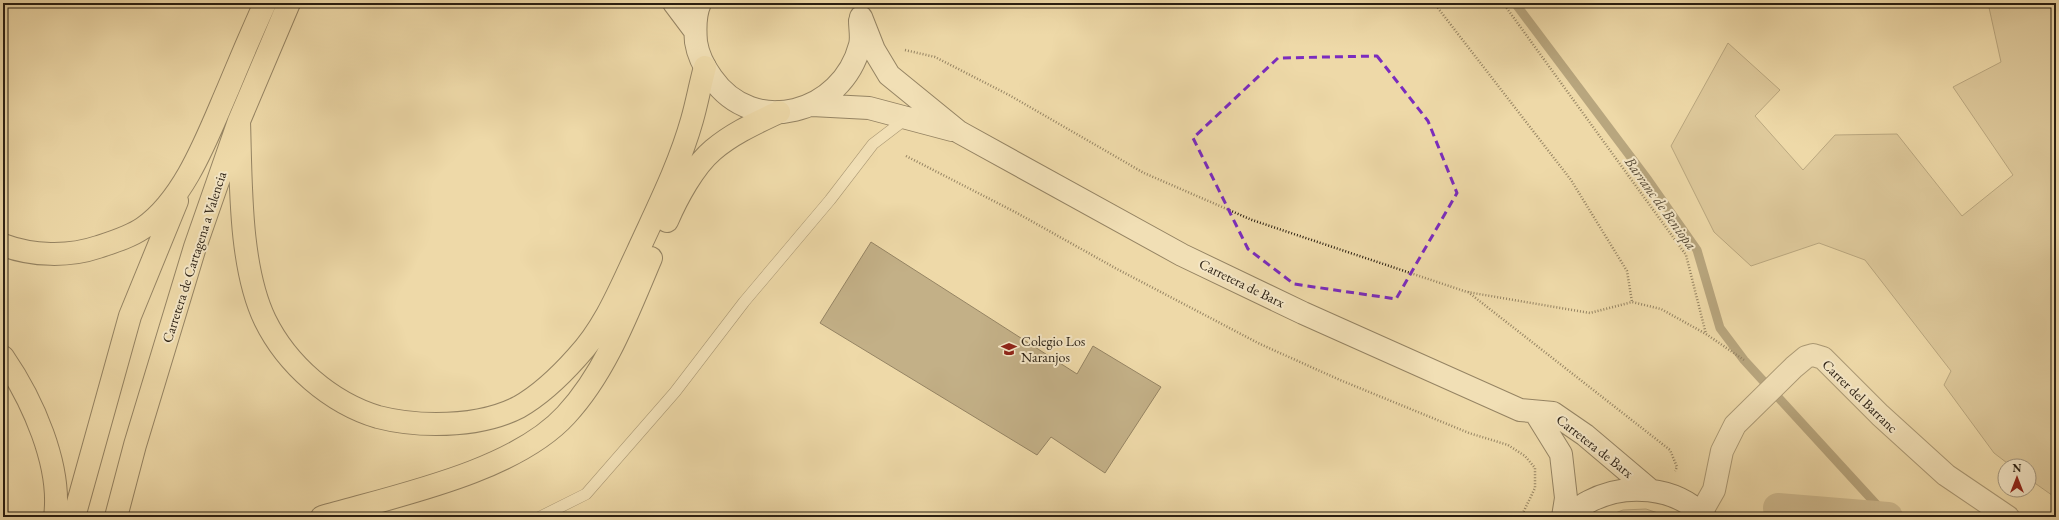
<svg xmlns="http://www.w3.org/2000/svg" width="2059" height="520" font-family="'EB Garamond',serif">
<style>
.green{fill:#cdb98e;stroke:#7b6c50}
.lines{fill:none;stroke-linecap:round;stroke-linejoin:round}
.stream{stroke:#77684d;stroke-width:9}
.canal{stroke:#ab9975;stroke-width:30}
.building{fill:#8f7f60;stroke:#291e11}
.lane-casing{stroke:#5a4d37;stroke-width:12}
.street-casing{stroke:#5a4d37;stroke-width:24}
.secondary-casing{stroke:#291e11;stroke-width:24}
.highway-casing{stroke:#291e11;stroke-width:24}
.path{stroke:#291e11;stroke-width:2.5;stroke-dasharray:1 2;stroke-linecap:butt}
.lane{stroke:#f4e6c6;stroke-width:11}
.street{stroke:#f4e6c6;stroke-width:22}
.secondary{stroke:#f4e6c6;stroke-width:22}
.highway{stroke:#eed9a8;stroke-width:22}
.marked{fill:none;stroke:#7b2cbf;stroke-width:3;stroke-dasharray:8 5;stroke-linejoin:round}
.labels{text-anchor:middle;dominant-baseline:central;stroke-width:4;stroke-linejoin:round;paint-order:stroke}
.street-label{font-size:14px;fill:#291e11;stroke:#f4e6c6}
.poi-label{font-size:14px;fill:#291e11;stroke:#f4e6c6;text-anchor:start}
.water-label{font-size:15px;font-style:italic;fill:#564934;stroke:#f4e6c6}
</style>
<rect width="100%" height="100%" fill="#eed9a8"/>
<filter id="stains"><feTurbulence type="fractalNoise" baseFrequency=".005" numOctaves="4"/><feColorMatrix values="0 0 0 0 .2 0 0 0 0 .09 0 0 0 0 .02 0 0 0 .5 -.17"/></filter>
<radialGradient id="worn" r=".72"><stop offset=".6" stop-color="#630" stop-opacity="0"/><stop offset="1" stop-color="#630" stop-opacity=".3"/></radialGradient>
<path class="green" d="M 1988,3 L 2056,3 L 2056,498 L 2029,479 L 2029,466 L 2011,466 L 1994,453 L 1944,385 L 1951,371 L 1865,260 L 1819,243 L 1751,266 L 1714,232 L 1671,146 L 1728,43 L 1780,90 L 1755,116 L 1803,170 L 1835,135 L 1897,134 L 1962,216 L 2013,175 L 1953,87 L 2001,62 Z
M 1646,509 L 1670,517 L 1605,517 L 1623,510 Z"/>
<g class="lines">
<path class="stream" d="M 1515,3 L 1648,180 L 1697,250 L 1720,328 L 1744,360 L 1887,516"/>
<path class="canal" d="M 1778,508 L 1888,517"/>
</g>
<path class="building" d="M 871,242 L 1077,374 L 1093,346 L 1161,387 L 1105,473 L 1051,437 L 1037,455 L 820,323 Z"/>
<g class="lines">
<defs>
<path id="lane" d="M 540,517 L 586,494 L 675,392 L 744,302 L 830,200 L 873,144 L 907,118"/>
<path id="street" d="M 1701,513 L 1714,490 L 1722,451 L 1735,425 L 1794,367 L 1806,357 L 1813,355 L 1823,358 L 1880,415 L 1946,475 L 2008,517"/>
<path id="secondary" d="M 674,3 L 695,31
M 700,3 C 695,14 695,30 696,42 C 698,55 704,67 712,78 C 754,138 842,114 860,45 C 862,38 860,28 860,21
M 861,17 L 874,50 L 889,75 L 959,132 L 1182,255 L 1303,313 L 1520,410 L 1553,413 L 1585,435 L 1650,490
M 812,105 L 869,108 L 952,130
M 1535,412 L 1561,454 L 1566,498 L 1563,517
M 1569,517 C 1575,512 1581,505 1588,502 C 1625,482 1675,486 1705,517"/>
<path id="highway" d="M 239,121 C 241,181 239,266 265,320 C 287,365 331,403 378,417 C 397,422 417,424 436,424 C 464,424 494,420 519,407 C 540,395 561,375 577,357 C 605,327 620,289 637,253 C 657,209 679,166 692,120 C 697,103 700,85 705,67
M 667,221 C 677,198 694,166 713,150 C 733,133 756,123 779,112
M 3,245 C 32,256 69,257 98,247 C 113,242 130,237 143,228 C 185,199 208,135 228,89 C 240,60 252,32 265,3
M 3,357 C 32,399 62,465 55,517
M 74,517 L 130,316 L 177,201
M 116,517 L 135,445 L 195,247 L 239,121 L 289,3
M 322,517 C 395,496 514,472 566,415 C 606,372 628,312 651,258"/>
</defs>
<use href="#lane" class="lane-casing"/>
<use href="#street" class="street-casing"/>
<use href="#secondary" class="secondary-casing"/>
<use href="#highway" class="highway-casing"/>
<path class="path" d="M 1434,3 L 1571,180 L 1627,271 L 1632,302
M 1503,3 L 1686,255 L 1706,334
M 905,50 L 935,57 L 1009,95 L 1144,173 L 1252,220 L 1467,292 L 1590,313 L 1632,302 L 1661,309 L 1706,334 L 1744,360
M 906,156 L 1017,213 L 1117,269 L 1260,344 L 1340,380 L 1469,433 L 1508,445 L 1525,456 L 1535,468 L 1535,488 L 1521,517
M 1468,292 L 1670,450 L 1677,467 L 1675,471"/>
<use href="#lane" class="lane"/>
<use href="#street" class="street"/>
<use href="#secondary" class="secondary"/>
<use href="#highway" class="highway"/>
</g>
<path d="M0 0H2059V520H0ZM 1377,56 L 1428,121 L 1457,193 L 1396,299 L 1294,284 L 1248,249 L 1193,138 L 1278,58 Z" fill="#eed9a8" fill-opacity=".55" fill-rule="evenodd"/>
<path class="marked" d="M 1377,56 L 1428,121 L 1457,193 L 1396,299 L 1294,284 L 1248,249 L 1193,138 L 1278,58 Z"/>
<defs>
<symbol id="school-bare" viewBox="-9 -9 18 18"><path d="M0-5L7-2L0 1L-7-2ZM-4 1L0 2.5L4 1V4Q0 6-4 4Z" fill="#8f2418" stroke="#f4e6c6" stroke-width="2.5" paint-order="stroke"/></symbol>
</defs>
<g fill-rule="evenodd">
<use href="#school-bare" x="998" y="338" width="22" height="22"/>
</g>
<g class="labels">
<g class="street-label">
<text transform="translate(194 257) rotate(-72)">Carretera de Cartagena a Valencia</text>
<text transform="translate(1242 283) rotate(26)">Carretera de Barx</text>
<text transform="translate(1860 396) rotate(44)">Carrer del Barranc</text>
<text transform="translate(1595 446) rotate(38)">Carretera de Barx</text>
</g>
<g class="poi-label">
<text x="1021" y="341">Colegio Los<tspan x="1021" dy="16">Naranjos</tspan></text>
</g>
<g class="water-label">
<text transform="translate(1661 203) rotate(54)">Barranc de Beniopa</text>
</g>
</g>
<rect width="2059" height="520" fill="none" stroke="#eed9a8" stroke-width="16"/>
<rect x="4" y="4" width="2051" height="512" fill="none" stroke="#291e11" stroke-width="2"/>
<rect x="8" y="8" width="2043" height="504" fill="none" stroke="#291e11"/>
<g transform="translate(2017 478)"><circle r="19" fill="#f4e6c6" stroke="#a3967e"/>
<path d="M0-3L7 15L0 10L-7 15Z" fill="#8f2418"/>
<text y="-6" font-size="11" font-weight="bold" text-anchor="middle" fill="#291e11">N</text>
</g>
<rect width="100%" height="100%" filter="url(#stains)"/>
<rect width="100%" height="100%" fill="url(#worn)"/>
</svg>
